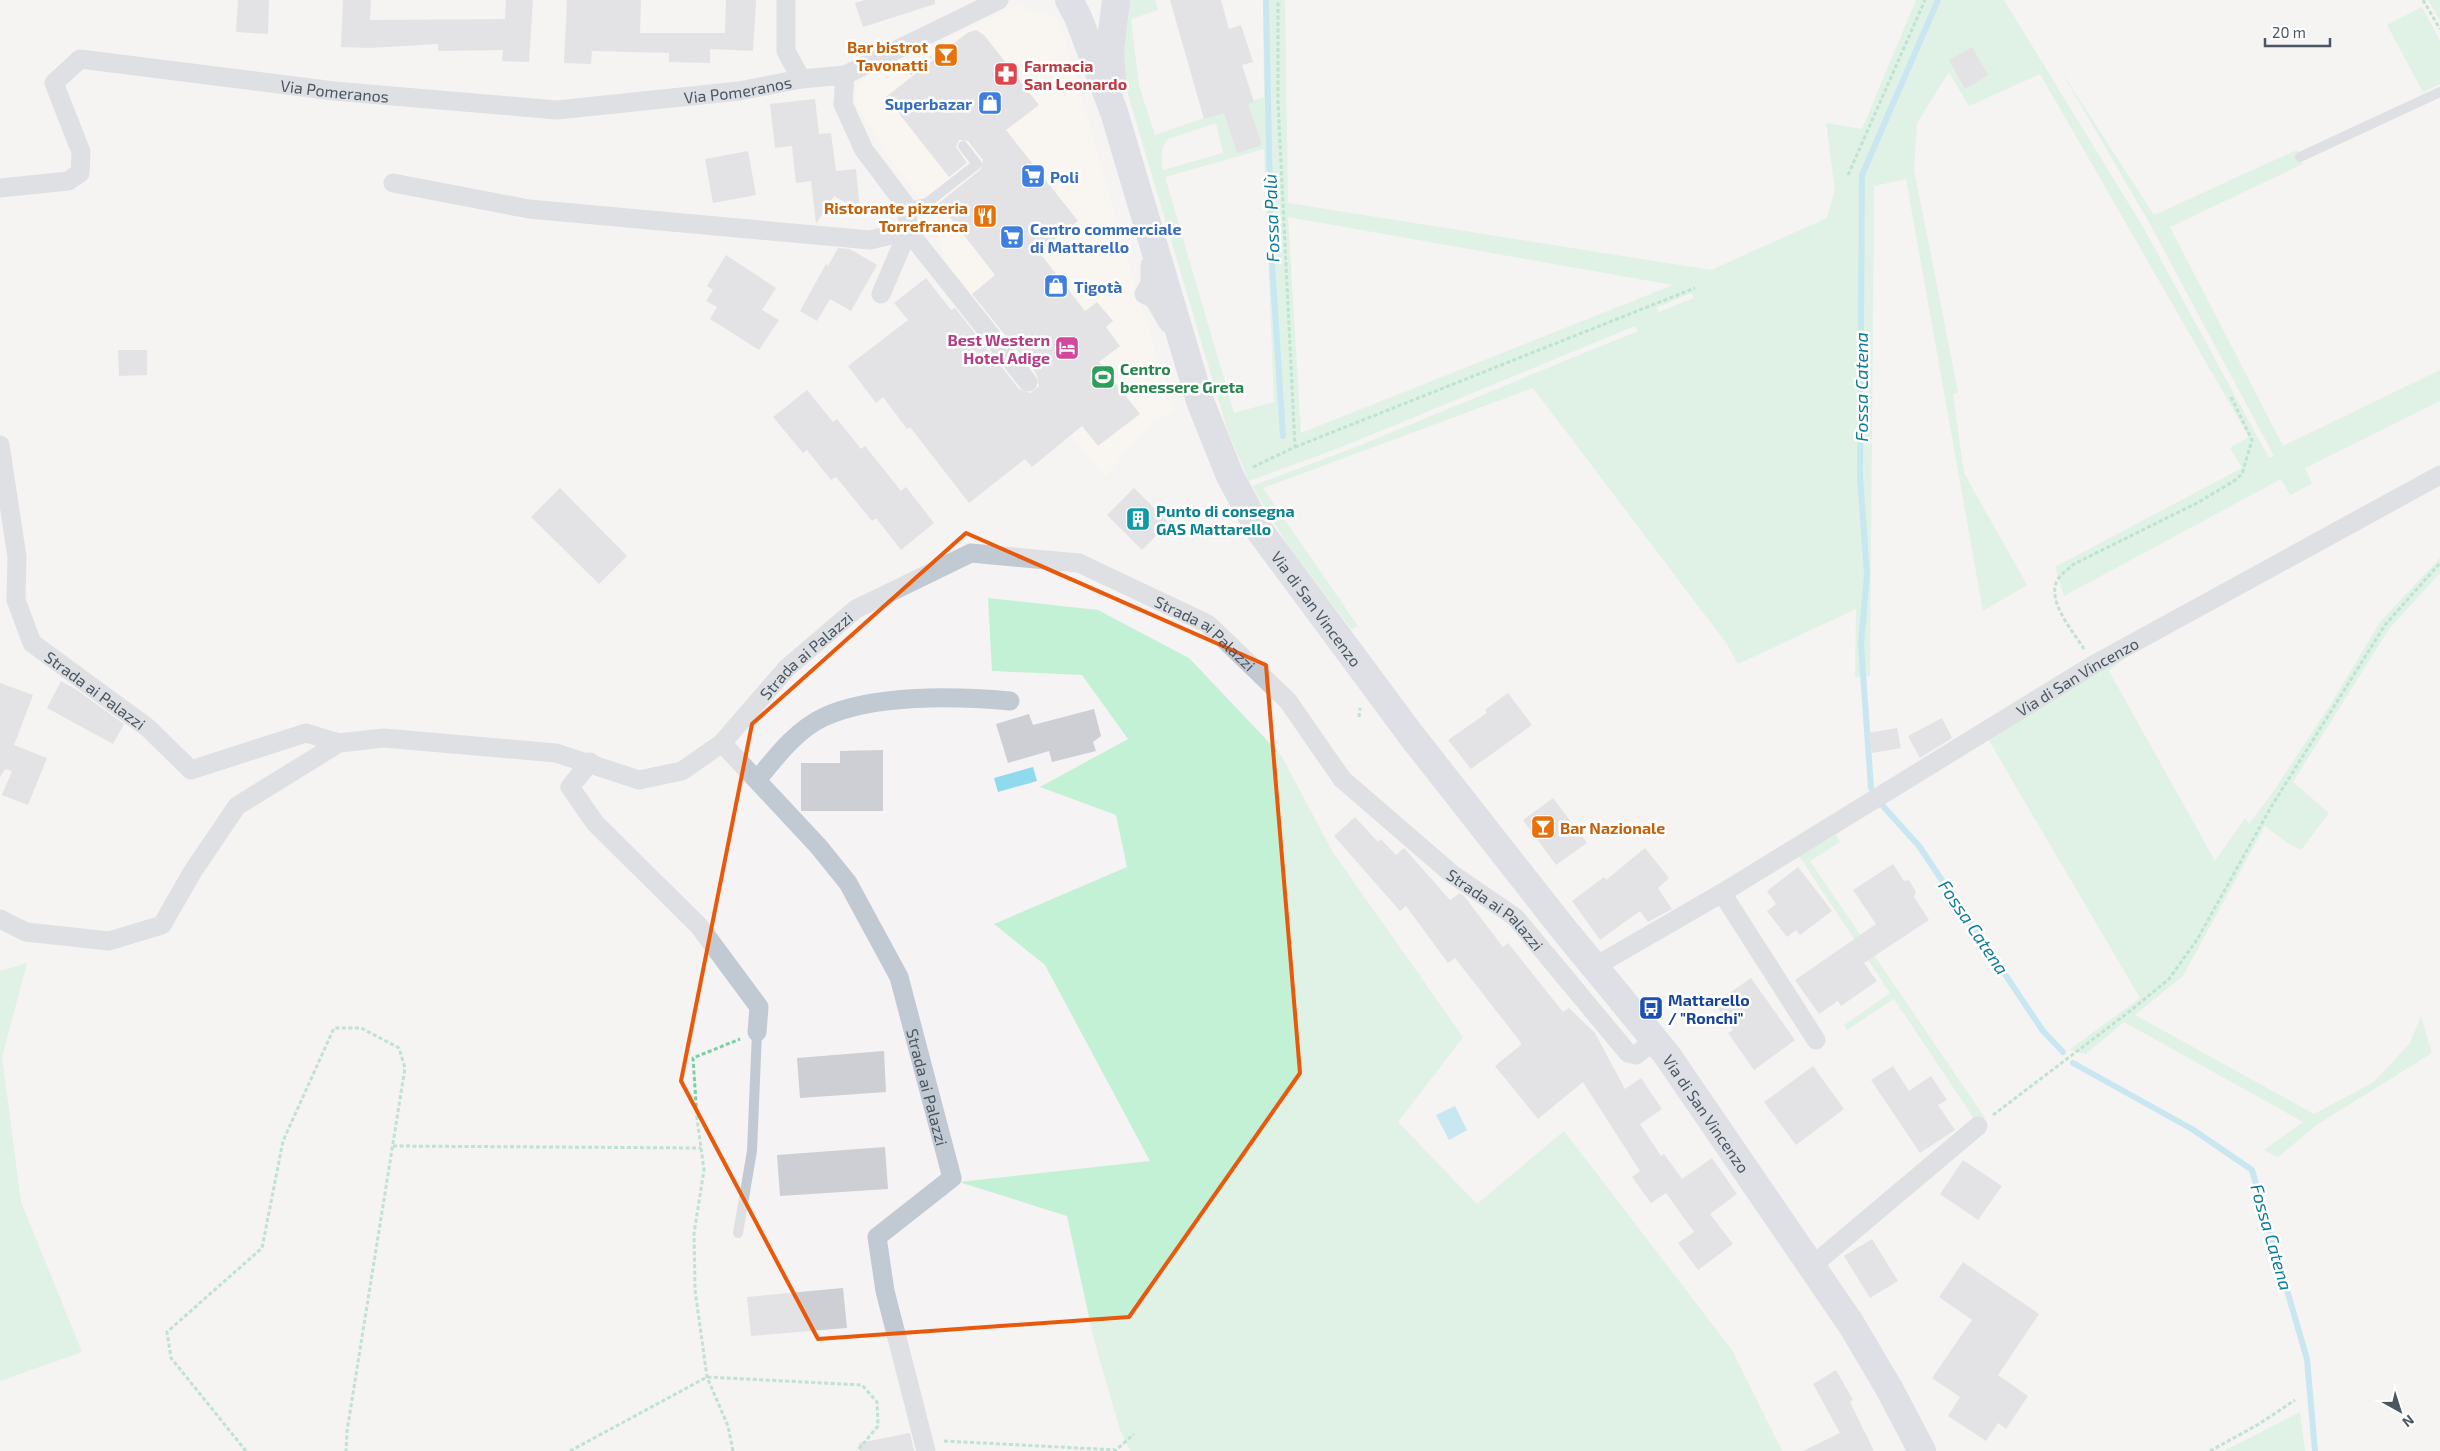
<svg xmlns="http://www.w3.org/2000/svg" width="2440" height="1451" font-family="'Exo 2',sans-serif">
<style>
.commercial{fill:#fdf9ef}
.green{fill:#c3f1d5;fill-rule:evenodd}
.water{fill:#90daee}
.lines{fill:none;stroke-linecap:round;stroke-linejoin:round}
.stream{stroke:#90daee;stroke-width:6}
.building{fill:#cdcfd5}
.path{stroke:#7ad0a6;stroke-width:3;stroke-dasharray:4 2.5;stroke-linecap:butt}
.lane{stroke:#c1cad2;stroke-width:10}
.street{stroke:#c1cad2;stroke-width:19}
.secondary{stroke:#c1cbd6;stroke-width:28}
.marked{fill:none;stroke:#e8590c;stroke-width:4;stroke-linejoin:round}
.labels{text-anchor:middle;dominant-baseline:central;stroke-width:5;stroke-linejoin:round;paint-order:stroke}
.food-label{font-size:16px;font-weight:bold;fill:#c56008;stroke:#fff;text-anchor:end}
.health-label{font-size:16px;font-weight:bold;fill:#be3a42;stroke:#fff;text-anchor:start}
.street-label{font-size:16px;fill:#4a5661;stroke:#fff}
.shop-label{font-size:16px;font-weight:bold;fill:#366cbe;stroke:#fff;text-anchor:start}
.hotel-label{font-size:16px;font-weight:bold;fill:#b23c85;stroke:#fff;text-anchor:end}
.leisure-label{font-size:16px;font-weight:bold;fill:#27864d;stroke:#fff;text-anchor:start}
.culture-label{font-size:16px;font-weight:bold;fill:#0d838f;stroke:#fff;text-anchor:start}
.transit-label{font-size:16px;font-weight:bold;fill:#164399;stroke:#fff;text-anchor:start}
.water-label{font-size:18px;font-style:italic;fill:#0c7c9b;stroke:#fff}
</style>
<rect width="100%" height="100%" fill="#f5f3f3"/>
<path class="commercial" d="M 1023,4 L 1028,11 L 1042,11 L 1055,17 L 1062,28 L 1133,278 L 1174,412 L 1153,420 L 1105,477 L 1037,392 L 1037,380 L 946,262 L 928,208 L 893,164 L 855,102 L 857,85 L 985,20 Z"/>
<path class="green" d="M 1130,0 L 1155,0 L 1158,10 L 1131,19 L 1139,86 L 1155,135 L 1264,97 L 1263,0 L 1285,0 L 1288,203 L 1711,270 L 1827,218 L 1835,190 L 1826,123 L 1862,129 L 1916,0 L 2004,0 L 2143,227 L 2269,458 L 2274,456 L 2150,224 L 2061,71 L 2154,215 L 2297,150 L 2303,164 L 2170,227 L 2283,446 L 2440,370 L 2440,401 L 2305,468 L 2312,484 L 2290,495 L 2281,479 L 2064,596 L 2055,567 L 2242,468 L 2230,448 L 2249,437 L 2040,74 L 1969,106 L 1949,72 L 1917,123 L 1914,170 L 1958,392 L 1953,395 L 1964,473 L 2027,585 L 1983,611 L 1906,179 L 1874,186 L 1870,676 L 1855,677 L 1856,609 L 1738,664 L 1727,644 L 1533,388 L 1263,488 L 1358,626 L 1351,629 L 1289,547 L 1252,486 L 1351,449 L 1638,331 L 1635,326 L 1339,448 L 1249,481 L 1228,432 L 1124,81 L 1124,24 ZM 1216,123 L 1223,153 L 1163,170 C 1161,158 1160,149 1168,139 ZM 1264,149 L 1274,402 L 1234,413 L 1165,177 ZM 1288,217 L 1673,285 L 1301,433 ZM 1691,293 L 1694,298 L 1659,312 L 1656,308 Z
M 2428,0 L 2440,0 L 2440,21 Z
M 2422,7 L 2440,41 L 2440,84 L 2423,92 L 2387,25 Z
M 2440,558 L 2440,573 L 2389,629 L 2293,782 L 2329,813 L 2301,850 L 2289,844 L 2265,826 L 2183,976 L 2135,1015 L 2314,1114 L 2374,1082 L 2410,1043 L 2421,1016 L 2432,1053 L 2318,1124 L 2278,1157 L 2264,1150 L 2303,1122 L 2124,1022 L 2086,1054 L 2069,1050 L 2140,998 L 1988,739 L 2145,643 L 2109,671 L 2215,861 L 2245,818 L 2249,824 L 2273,792 L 2332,702 L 2380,622 Z
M 988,598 L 1098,610 L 1189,658 L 1281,755 L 1332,851 L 1463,1037 L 1398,1122 L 1477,1204 L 1564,1131 L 1732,1350 L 1782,1451 L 1130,1451 L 1120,1430 L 1094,1340 L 1067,1216 L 959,1182 L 1150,1161 L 1045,965 L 994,924 L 1127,867 L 1116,815 L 1040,787 L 1128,739 L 1082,675 L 992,671 Z
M 1836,835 L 1840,842 L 1810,861 L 1985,1118 L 1977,1123 L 1894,999 L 1847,1030 L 1844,1025 L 1890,993 L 1799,856 Z
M 27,963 L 2,1057 L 21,1202 L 82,1352 L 0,1381 L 0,971 Z
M 2300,1412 L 2305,1451 L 2224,1451 Z"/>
<path class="water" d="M 1033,767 L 1037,781 L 998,792 L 994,778 Z
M 1455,1106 L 1467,1130 L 1449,1140 L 1436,1115 Z"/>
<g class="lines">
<path class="stream" d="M 1266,0 L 1271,248 L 1283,436
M 1871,788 L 1861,644 L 1867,575 L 1860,476 L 1862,175 L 1938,0
M 1882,805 L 1919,846 L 2043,1031 L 2063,1052
M 2073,1063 L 2192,1129 L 2252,1170 L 2307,1359 L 2315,1451"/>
</g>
<path class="building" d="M 238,0 L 269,0 L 268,34 L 236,32 Z
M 343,0 L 371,0 L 370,20 L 505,19 L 506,0 L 533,0 L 529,62 L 502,61 L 503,50 L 438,51 L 438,44 L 369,48 L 341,47 Z
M 567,0 L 641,0 L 640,33 L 725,33 L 726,0 L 756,0 L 753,51 L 710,49 L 710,63 L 669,62 L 669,53 L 592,51 L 591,64 L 564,63 Z
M 865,0 L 935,0 L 935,4 L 863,27 L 855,3 Z
M 1170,0 L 1221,0 L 1229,29 L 1241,25 L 1253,62 L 1242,65 L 1254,102 L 1248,104 L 1262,145 L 1237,153 L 1224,113 L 1204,119 Z
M 976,30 L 984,35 L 1039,105 L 1006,130 L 1078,221 L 1039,252 L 1085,311 L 1097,302 L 1113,321 L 1106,327 L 1120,346 L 1099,362 L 1140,414 L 1098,446 L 1082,426 L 1032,467 L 1025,459 L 969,503 L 910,427 L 907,429 L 883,397 L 876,403 L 848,366 L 908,320 L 894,303 L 926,278 L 951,310 L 955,308 L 1019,389 L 1030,393 L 1039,386 L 1037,375 L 972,294 L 995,275 L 939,203 L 981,169 L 983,160 L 968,141 L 959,140 L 956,147 L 967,163 L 949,177 L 886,97 L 967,33 Z
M 1972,47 L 1988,75 L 1965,89 L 1949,60 Z
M 815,99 L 819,134 L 831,133 L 836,171 L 856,169 L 860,211 L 834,196 L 816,224 L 811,181 L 796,183 L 792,146 L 775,148 L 770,104 Z
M 748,151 L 756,195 L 713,203 L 705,159 Z
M 838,248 L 850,249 L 877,265 L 851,311 L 830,299 L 817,321 L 800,311 L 826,264 L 828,266 Z
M 726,255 L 776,288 L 762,310 L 779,320 L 759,350 L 710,319 L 717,307 L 706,301 L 713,290 L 707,286 Z
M 118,350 L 147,350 L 147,375 L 119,376 Z
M 807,390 L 833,422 L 837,419 L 861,449 L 865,446 L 901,491 L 906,487 L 934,523 L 901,550 L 876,518 L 872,521 L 836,477 L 831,480 L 807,450 L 803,453 L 773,417 Z
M 560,488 L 627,556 L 599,584 L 531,517 Z
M 1134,488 L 1169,523 L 1142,550 L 1107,515 Z
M 61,681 L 77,690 L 124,724 L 113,744 L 47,708 Z
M 0,683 L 33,695 L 14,745 L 47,758 L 28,805 L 2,795 L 12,771 L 5,769 L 0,777 Z
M 1508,693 L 1532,725 L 1471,769 L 1448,740 L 1487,713 L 1485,710 Z
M 1094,709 L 1101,736 L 1093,742 L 1096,751 L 1052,762 L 1049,751 L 1008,763 L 996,724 L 1029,714 L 1033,725 Z
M 1942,718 L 1952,738 L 1920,758 L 1908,736 Z
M 1897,728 L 1901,748 L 1872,753 L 1868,733 Z
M 883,750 L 883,811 L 801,811 L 801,763 L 840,763 L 840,751 Z
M 1553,798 L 1587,843 L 1556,865 L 1523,820 Z
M 1355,817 L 1378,842 L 1381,839 L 1396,855 L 1404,848 L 1450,900 L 1460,893 L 1464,896 L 1503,947 L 1508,943 L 1563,1012 L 1569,1008 L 1595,1033 L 1625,1089 L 1641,1078 L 1662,1109 L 1640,1124 L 1661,1156 L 1664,1154 L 1682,1179 L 1712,1158 L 1737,1194 L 1710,1214 L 1733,1244 L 1698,1270 L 1678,1243 L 1694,1232 L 1666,1193 L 1651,1203 L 1632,1177 L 1640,1171 L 1583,1082 L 1538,1119 L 1495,1066 L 1522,1044 L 1455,958 L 1448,963 L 1406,906 L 1400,911 L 1334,836 Z
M 1645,848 L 1669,878 L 1658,888 L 1672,909 L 1648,922 L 1640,911 L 1600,940 L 1572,901 L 1604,877 L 1606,880 Z
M 1893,864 L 1904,881 L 1909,880 L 1916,892 L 1914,897 L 1929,920 L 1864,963 L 1877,981 L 1841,1006 L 1838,1001 L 1819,1014 L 1795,980 L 1876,924 L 1853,890 Z
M 1798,867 L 1832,911 L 1800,935 L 1796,930 L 1787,937 L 1767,911 L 1776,904 L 1767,891 Z
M 1751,978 L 1795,1040 L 1754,1070 L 1728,1033 L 1733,1030 L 1715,1003 Z
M 884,1051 L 886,1092 L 800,1098 L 797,1058 Z
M 1813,1066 L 1844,1109 L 1796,1145 L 1764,1102 Z
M 1893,1066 L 1909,1091 L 1931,1076 L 1947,1100 L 1938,1105 L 1955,1130 L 1920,1153 L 1871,1080 Z
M 885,1147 L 888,1189 L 780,1196 L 777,1155 Z
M 1963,1160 L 2002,1186 L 1978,1220 L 1940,1194 Z
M 1872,1239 L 1898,1281 L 1870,1298 L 1844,1256 Z
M 1963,1262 L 2039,1314 L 1998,1375 L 2028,1396 L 2006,1429 L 1998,1423 L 1986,1441 L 1948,1416 L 1960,1397 L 1932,1378 L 1972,1320 L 1939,1297 Z
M 843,1288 L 847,1328 L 751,1336 L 747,1297 Z
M 1836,1370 L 1853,1400 L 1850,1402 L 1874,1451 L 1803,1451 L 1840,1433 L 1813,1384 Z
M 910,1433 L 914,1451 L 860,1451 L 859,1443 Z"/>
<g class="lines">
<path class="path" d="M 2423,0 L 2440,29
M 906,67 L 911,73 L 931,57
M 1848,175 L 1925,0
M 1295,447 L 1695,288
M 1253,467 L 1295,447 L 1278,102 L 1278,0
M 2084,649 C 2073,631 2047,602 2057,581 C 2060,574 2069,569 2074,564 L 2197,503 L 2234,481 L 2242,474 L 2252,440 L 2230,395
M 1359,717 L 1360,708
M 1993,1115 L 2130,1011 L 2169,979 L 2198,938 L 2271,807 L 2385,625 L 2440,563
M 393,1146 L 701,1148
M 944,1441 L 1116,1450 L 1134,1434
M 246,1451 L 171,1358 L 167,1332 L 262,1248 L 283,1141 L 334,1028 L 361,1028 L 399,1048 L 405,1068 L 347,1431 L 346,1451
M 570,1451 L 707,1377 L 862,1385 L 877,1402 L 878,1426 L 857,1451
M 733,1451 L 728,1426 L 707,1377 L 695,1290 L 694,1233 L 704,1170 L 697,1118 L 693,1058 L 740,1039
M 2210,1451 L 2259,1424 L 2295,1400"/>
<path class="lane" d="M 2300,157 L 2440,92
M 907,207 L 927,203 L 977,164 L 963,146
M 738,1233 L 752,1151 L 757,1032"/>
<g class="street">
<path d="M 845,75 L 999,0"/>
<path d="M 393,183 L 529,209 L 870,240 L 908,231 L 907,207 L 864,150 L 843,104 L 845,75 L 801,79 L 786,51 L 786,0"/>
<path id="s1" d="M 0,188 L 68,181 L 80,173 L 81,152 L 54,83 L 80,59 L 334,91 L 557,110 L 739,91 L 801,79"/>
<path d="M 1157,258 L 1150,265 L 1150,284 L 1144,294 L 1154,299 L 1168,323 L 1172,324"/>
<path d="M 881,294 L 908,231 L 1028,382"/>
<path id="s2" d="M 0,445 L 17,557 L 16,600 L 32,643 L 148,728 L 191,770 L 306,733 L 339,743 L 384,738 L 556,753 L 639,780 L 682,771 L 722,743 L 787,668 L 856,609 L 971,553 L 1079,563 L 1208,624 L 1288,701 L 1342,779 L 1452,874 L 1515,917 L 1628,1053 L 1636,1055 L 1655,1040"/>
<path id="s3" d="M 722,743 L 819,847 L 848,883 L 899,977 L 952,1178 L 877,1237 L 885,1291 L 926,1451"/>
<path d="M 590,762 L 570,787 L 595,823 L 699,926 L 759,1007 L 757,1032"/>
<path d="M 757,780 C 776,757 796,730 824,717 C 874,694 955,696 1010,701"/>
<path d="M 1722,893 L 1816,1040"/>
<path d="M 0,919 L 26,932 L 109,941 L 162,925 L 193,871 L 237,806 L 339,743"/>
<path id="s4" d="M 1594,967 L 1722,893 L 2093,665 L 2440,475"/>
<path d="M 1813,1265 L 1978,1126"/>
</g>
<g class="secondary">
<path id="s5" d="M 1069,0 L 1078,17 L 1114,112 L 1200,401 L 1230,476 L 1259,530 L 1411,735 L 1561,926 L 1667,1055 L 1851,1324 L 1890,1390 L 1922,1451"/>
<path d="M 1112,85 L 1110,49 L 1116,0"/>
</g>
</g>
<path d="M0 0H2440V1451H0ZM 966,533 L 1266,665 L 1300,1073 L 1129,1317 L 818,1339 L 681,1081 L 752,724 Z" fill="#f5f3f3" fill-opacity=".55" fill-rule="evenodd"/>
<path class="marked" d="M 966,533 L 1266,665 L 1300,1073 L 1129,1317 L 818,1339 L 681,1081 L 752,724 Z"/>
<defs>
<symbol id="bar-square" viewBox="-11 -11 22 22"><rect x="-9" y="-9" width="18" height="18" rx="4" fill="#e8710a" stroke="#fff"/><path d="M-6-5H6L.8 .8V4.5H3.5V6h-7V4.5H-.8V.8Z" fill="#fff"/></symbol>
<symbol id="pharmacy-square" viewBox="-11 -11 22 22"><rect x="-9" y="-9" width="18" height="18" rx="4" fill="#e0444e" stroke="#fff"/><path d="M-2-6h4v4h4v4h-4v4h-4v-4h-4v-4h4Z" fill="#fff"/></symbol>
<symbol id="shop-square" viewBox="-11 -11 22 22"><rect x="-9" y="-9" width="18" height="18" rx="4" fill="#3f7fe0" stroke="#fff"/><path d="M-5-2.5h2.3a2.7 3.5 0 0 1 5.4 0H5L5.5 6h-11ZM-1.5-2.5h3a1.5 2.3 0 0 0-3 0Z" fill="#fff"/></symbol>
<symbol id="supermarket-square" viewBox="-11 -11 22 22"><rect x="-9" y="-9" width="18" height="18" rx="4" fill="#3f7fe0" stroke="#fff"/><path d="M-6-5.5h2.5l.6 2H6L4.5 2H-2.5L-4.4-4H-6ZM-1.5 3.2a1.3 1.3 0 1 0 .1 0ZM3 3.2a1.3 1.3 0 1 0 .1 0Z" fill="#fff"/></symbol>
<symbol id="restaurant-square" viewBox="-11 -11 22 22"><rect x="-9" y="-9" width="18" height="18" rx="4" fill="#e8710a" stroke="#fff"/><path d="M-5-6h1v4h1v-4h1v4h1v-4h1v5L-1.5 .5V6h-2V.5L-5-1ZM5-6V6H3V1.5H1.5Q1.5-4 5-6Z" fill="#fff"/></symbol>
<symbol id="hotel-square" viewBox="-11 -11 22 22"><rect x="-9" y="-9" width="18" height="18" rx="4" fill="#d1479c" stroke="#fff"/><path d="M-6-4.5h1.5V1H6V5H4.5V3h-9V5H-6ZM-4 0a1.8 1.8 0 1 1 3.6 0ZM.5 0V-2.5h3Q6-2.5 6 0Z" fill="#fff"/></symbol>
<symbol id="stadium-square" viewBox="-11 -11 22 22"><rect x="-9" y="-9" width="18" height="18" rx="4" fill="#2e9e5b" stroke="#fff"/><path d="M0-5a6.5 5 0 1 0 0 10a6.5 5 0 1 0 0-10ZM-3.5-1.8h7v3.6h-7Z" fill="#fff"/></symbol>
<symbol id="building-square" viewBox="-11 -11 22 22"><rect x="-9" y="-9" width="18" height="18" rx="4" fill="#0f9aa8" stroke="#fff"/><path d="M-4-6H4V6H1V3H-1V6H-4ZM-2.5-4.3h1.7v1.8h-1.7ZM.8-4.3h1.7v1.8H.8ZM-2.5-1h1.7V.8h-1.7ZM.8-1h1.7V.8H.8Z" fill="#fff"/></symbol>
<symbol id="bus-square" viewBox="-11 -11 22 22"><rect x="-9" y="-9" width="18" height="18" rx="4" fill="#1a4fb4" stroke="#fff"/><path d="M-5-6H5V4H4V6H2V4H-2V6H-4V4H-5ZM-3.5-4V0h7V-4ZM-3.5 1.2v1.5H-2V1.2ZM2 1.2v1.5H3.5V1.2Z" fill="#fff"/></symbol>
</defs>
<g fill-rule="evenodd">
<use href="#bar-square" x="932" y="41" width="28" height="28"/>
<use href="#pharmacy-square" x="992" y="60" width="28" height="28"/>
<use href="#shop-square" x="976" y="89" width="28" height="28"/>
<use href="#supermarket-square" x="1019" y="162" width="28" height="28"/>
<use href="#restaurant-square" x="971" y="202" width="28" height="28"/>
<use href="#supermarket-square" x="998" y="223" width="28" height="28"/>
<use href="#shop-square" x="1042" y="272" width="28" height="28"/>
<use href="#hotel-square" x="1053" y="334" width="28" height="28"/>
<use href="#stadium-square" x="1089" y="363" width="28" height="28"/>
<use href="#building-square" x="1124" y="505" width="28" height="28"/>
<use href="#bar-square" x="1529" y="813" width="28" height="28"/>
<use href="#bus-square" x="1637" y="994" width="28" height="28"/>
</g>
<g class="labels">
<g class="food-label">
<text x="928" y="46">Bar bistrot<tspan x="928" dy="18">Tavonatti</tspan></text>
<text x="968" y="207">Ristorante pizzeria<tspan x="968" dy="18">Torrefranca</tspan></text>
<text x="1560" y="827" text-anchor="start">Bar Nazionale</text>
</g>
<g class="health-label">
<text x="1024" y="65">Farmacia<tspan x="1024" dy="18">San Leonardo</tspan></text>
</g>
<g class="street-label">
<text stroke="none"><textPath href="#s1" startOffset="875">Via Pomeranos</textPath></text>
<text stroke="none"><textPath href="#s1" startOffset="470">Via Pomeranos</textPath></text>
<text stroke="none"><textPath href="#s5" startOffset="662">Via di San Vincenzo</textPath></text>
<text stroke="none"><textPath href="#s2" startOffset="1531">Strada ai Palazzi</textPath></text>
<text stroke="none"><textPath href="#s2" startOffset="1081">Strada ai Palazzi</textPath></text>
<text stroke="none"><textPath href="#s4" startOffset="564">Via di San Vincenzo</textPath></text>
<text stroke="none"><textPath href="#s2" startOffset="281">Strada ai Palazzi</textPath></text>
<text stroke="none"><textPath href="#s2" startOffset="1936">Strada ai Palazzi</textPath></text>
<text stroke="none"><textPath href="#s3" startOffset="409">Strada ai Palazzi</textPath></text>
<text stroke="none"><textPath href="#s5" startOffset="1300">Via di San Vincenzo</textPath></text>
</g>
<g class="shop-label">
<text x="972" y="103" text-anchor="end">Superbazar</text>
<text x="1050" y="176">Poli</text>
<text x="1030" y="228">Centro commerciale<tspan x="1030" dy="18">di Mattarello</tspan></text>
<text x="1074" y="286">Tigotà</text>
</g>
<g class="hotel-label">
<text x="1050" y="339">Best Western<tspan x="1050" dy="18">Hotel Adige</tspan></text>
</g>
<g class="leisure-label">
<text x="1120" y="368">Centro<tspan x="1120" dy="18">benessere Greta</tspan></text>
</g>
<g class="culture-label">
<text x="1156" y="510">Punto di consegna<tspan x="1156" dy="18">GAS Mattarello</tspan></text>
</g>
<g class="transit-label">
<text x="1668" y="999">Mattarello<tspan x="1668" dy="18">/ "Ronchi"</tspan></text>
</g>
<g class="water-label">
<text transform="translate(1271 218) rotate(-92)">Fossa Palù</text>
<text transform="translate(1861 387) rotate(-90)">Fossa Catena</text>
<text transform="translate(1974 927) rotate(56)">Fossa Catena</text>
<text transform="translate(2272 1237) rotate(74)">Fossa Catena</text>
</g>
</g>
<g transform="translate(2400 1411) rotate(141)" stroke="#ffffff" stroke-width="4" paint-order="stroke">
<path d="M0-4L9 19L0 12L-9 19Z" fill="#4a5661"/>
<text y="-8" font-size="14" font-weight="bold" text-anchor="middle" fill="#4a5661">N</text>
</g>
<path d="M2265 38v8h65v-8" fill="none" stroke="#4a5661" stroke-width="2.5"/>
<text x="2272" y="38" font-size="15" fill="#4a5661" stroke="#ffffff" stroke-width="4" paint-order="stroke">20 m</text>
</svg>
